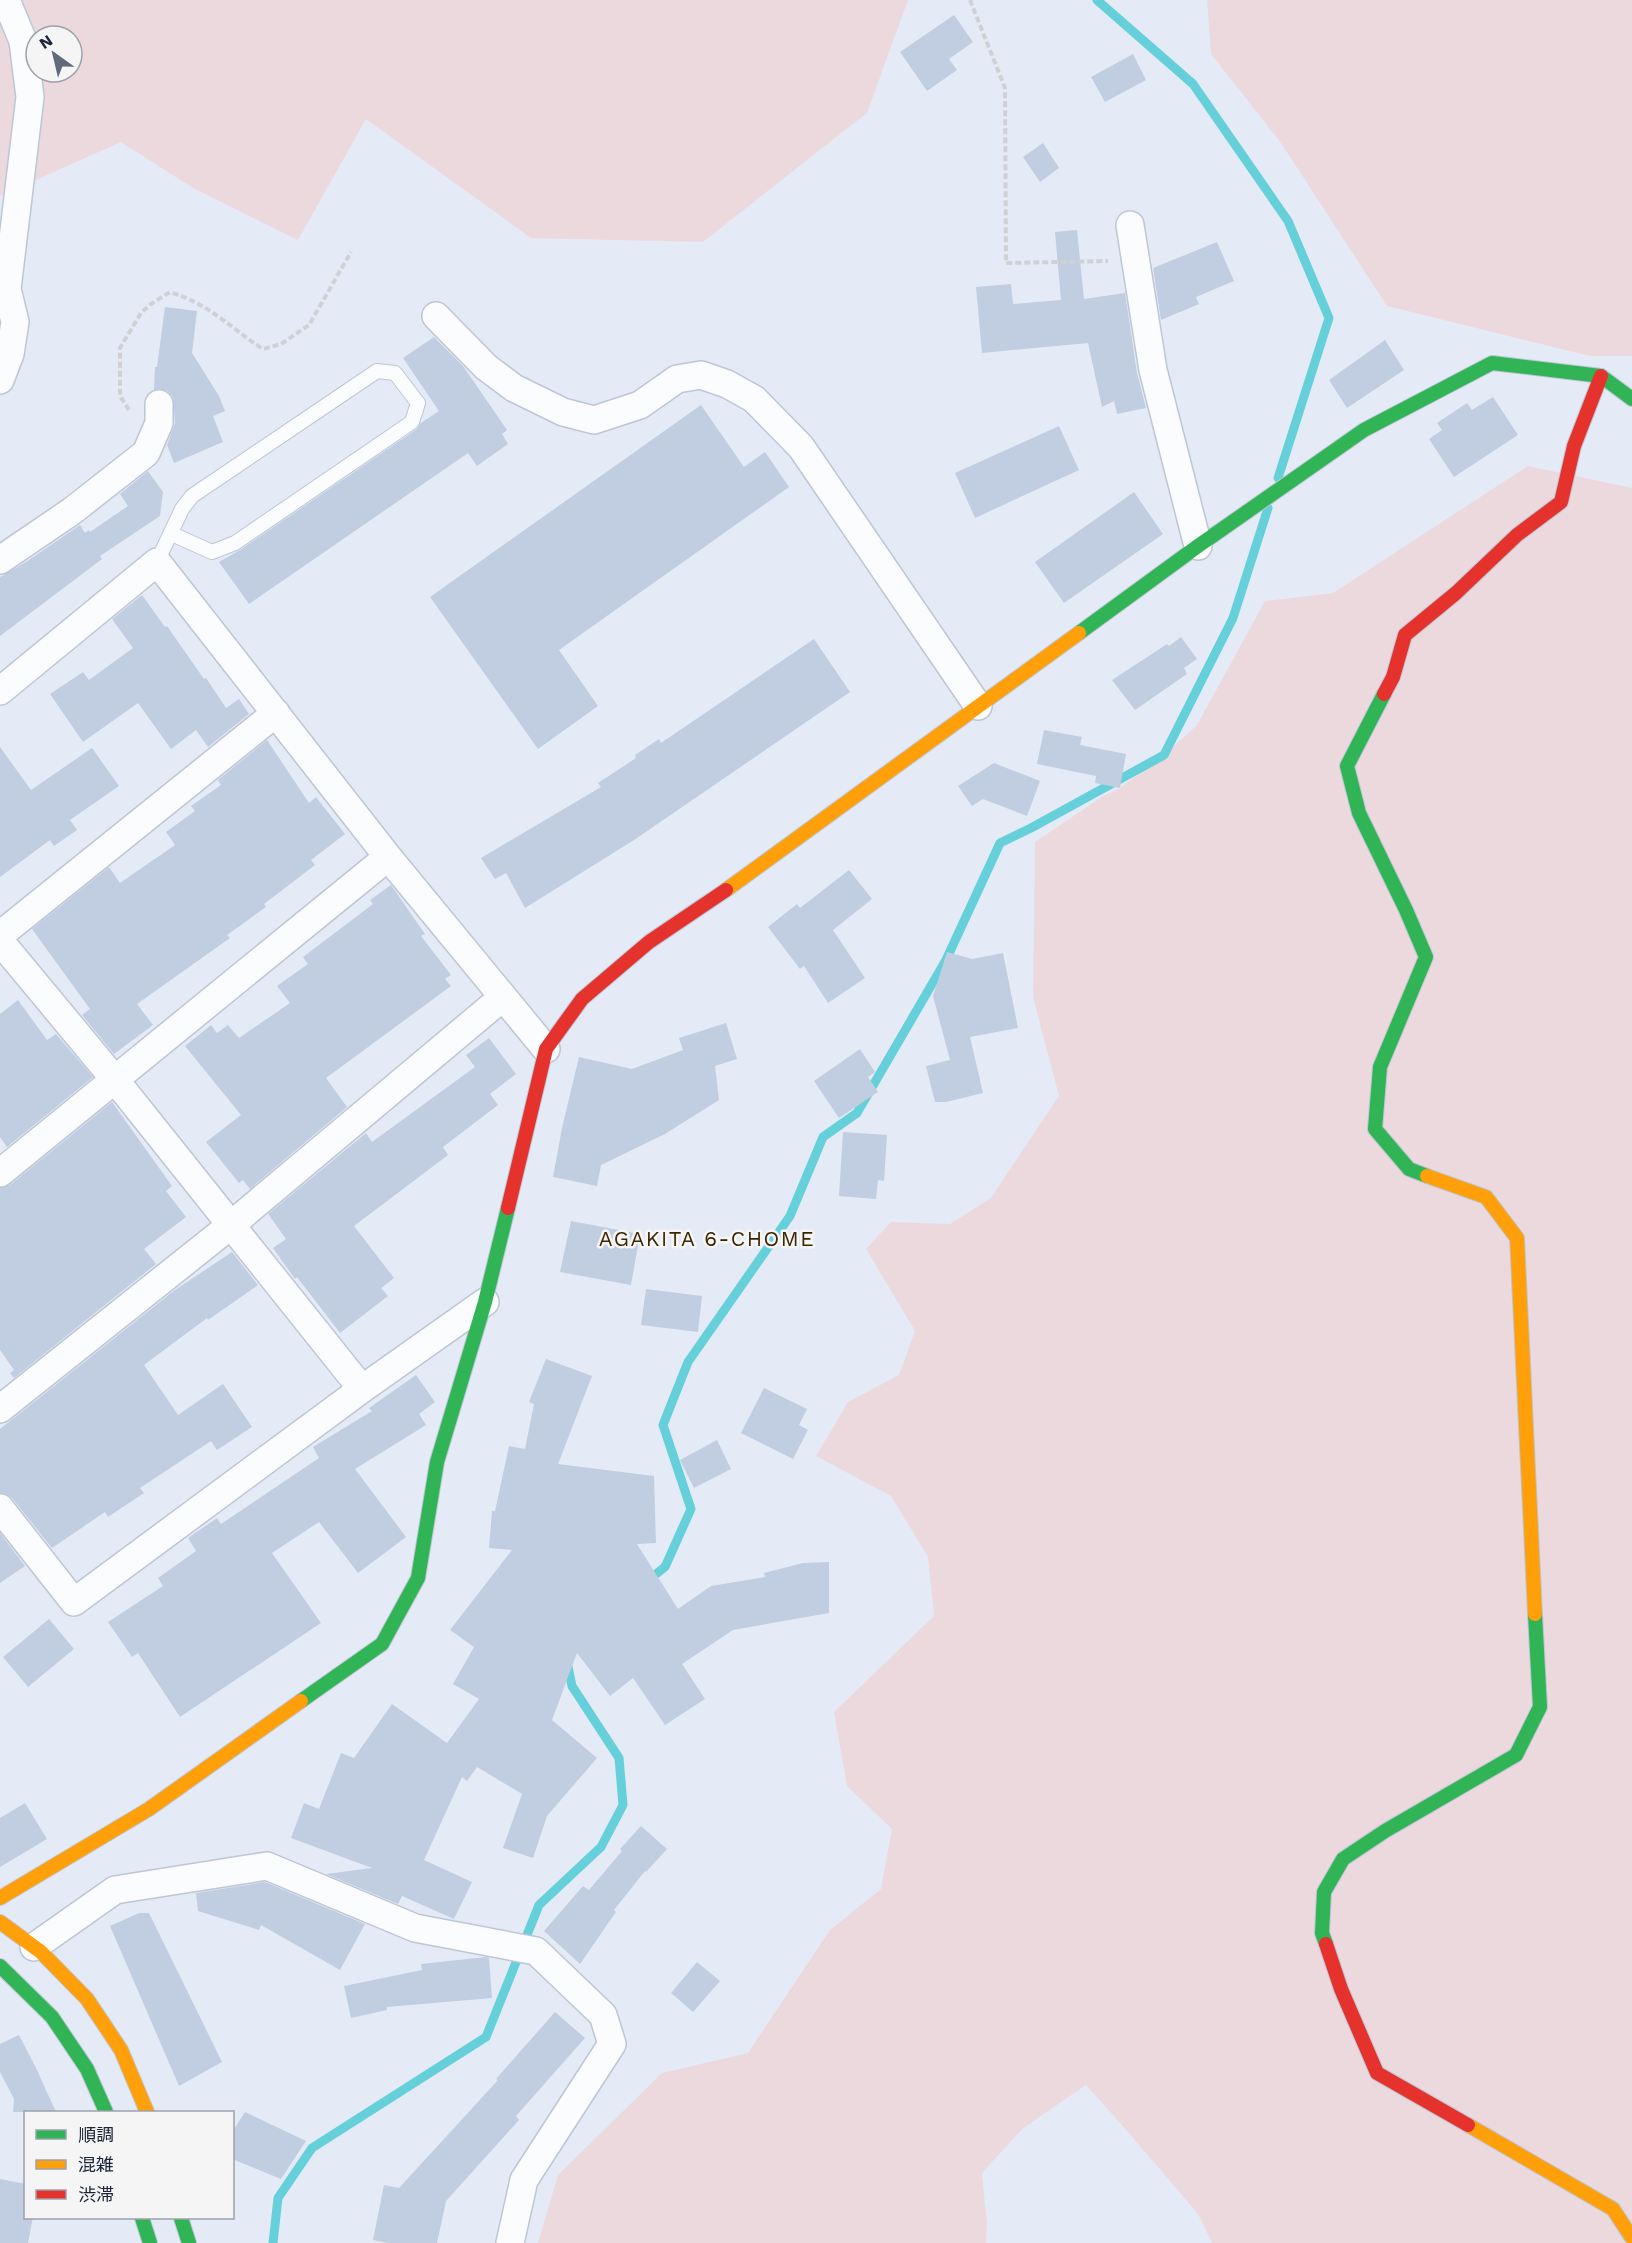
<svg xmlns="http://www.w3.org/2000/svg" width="1632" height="2243" font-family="'Work Sans','Noto Sans JP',sans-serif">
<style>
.green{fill:#ecd9de;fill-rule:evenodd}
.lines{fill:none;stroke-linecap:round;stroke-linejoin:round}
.stream{stroke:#65d0d9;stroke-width:9}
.building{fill:#c1cde1}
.lane-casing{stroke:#bdc6d5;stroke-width:16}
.street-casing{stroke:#bdc6d5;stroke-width:30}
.fast-casing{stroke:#bdc6d5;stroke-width:16}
.slow-casing{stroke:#bdc6d5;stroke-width:16}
.jam-casing{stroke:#bdc6d5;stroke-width:16}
.path{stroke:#cfd1d5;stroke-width:4;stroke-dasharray:6 3;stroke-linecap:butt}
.lane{stroke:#fbfcfe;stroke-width:14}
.street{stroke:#fbfcfe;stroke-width:27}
.fast{stroke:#30b455;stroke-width:14}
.slow{stroke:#ff9f0a;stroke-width:14}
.jam{stroke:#e5322d;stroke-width:14}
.labels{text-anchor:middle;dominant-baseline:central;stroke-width:5;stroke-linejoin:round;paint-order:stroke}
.neighbourhood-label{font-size:21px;letter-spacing:1.5px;fill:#3a2600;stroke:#f5f5f5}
</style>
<rect width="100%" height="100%" fill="#e4ebf6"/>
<path class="green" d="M 0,0 L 908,0 L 867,113 L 703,242 L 531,238 L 366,119 L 298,240 L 193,188 L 121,142 L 0,196 ZM 36,36 L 72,36 L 72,72 L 36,72 Z
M 1207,0 L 1632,0 L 1632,356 L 1590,356 L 1387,306 L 1281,143 L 1211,54 Z
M 1528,466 L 1632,488 L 1632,2243 L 1212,2243 L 1198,2214 L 1122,2125 L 1086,2085 L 1022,2129 L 982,2173 L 987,2225 L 986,2243 L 538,2243 L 558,2175 L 662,2073 L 748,2053 L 830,1930 L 881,1889 L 892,1829 L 847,1786 L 834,1712 L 934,1616 L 928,1557 L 891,1496 L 816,1456 L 848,1402 L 899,1375 L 915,1331 L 866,1249 L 891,1222 L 950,1224 L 991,1198 L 1059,1096 L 1033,997 L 1035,842 L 1102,797 L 1120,788 L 1164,755 L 1197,725 L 1265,601 L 1333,593 Z"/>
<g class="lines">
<path class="stream" d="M 1097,0 L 1193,84 L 1288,221 L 1329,318 L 1278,478
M 647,1581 L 665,1567 L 691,1509 L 663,1425 L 688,1362 L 790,1216 L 823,1137 L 857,1113 L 946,960 L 1000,843 L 1031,828 L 1164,755 L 1233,618 L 1268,508
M 273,2243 L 278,2198 L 312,2148 L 486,2037 L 539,1905 L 601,1847 L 623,1805 L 619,1758 L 572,1686 L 567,1662"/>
</g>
<path class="building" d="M 954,15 L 973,42 L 949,59 L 957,70 L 927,91 L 900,52 Z
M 1133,54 L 1146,80 L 1105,102 L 1091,77 Z
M 1043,143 L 1059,168 L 1040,182 L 1023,157 Z
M 1077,230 L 1084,299 L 1125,293 L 1137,373 L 1146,408 L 1117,414 L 1114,401 L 1102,407 L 1088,343 L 982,353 L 976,287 L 1011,284 L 1013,304 L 1061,300 L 1055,232 Z
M 1217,242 L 1234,281 L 1196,297 L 1199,304 L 1161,320 L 1153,268 Z
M 165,307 L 197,311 L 192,353 L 219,396 L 225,411 L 213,416 L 223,442 L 174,463 L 167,445 L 175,423 L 173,397 L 166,390 L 154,390 L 155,367 L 157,367 Z
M 434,337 L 463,366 L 507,430 L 502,434 L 508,444 L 477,466 L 468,453 L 249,604 L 219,562 L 240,550 L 417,429 L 421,423 L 439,411 L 403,358 Z
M 1385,340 L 1404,370 L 1347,408 L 1329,380 Z
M 1493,397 L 1518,435 L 1454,477 L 1429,439 L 1442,430 L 1437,423 L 1467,403 L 1472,410 Z
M 701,405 L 744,467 L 765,452 L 789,487 L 559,650 L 598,706 L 538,749 L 430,597 Z
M 1059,426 L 1079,470 L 975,518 L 955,473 Z
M 148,471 L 163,492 L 160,516 L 100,556 L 102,559 L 0,636 L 0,577 L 26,562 L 80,525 L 85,533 L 89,530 L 90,532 L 128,506 L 120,494 Z
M 1134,492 L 1163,534 L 1064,603 L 1035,562 Z
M 142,595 L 165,627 L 167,626 L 204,679 L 206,678 L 226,708 L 239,699 L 249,714 L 208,747 L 196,730 L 171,749 L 138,703 L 83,742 L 50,694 L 83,672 L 89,680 L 133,648 L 112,619 Z
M 1181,637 L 1197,659 L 1184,668 L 1187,674 L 1135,710 L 1112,680 L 1167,644 L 1169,646 Z
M 814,639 L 850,692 L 634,840 L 525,908 L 506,873 L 495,879 L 481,858 L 601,787 L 598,783 L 636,758 L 635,755 L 659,739 L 661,743 Z
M 1044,730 L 1082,737 L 1080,745 L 1126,754 L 1120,788 L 1095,783 L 1096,776 L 1037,764 Z
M 267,740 L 309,803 L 316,797 L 345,834 L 311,860 L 315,865 L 264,904 L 266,907 L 227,935 L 230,938 L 137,1004 L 153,1025 L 114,1054 L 82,1015 L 90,1009 L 32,929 L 109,867 L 120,883 L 175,845 L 166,832 L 195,811 L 191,806 L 221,785 L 218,780 Z
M 0,747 L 31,790 L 92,748 L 119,786 L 70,820 L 77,830 L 54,846 L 50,840 L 0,877 Z
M 994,763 L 1040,781 L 1027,816 L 983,799 L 972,806 L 958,786 Z
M 849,870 L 872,899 L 833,930 L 865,978 L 828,1003 L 804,966 L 800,969 L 768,927 L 797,904 L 800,908 Z
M 391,885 L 425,934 L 421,936 L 451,975 L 445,979 L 451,986 L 326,1078 L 347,1107 L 250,1189 L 243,1180 L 239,1183 L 206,1142 L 241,1115 L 185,1046 L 211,1025 L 217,1033 L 228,1025 L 239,1038 L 290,1003 L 277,986 L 308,964 L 303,957 L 373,904 L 370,900 Z
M 947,952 L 972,959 L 1003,953 L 1018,1028 L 970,1037 L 983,1093 L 946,1102 L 935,1102 L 926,1066 L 950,1060 L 933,996 Z
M 18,1000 L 47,1040 L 56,1034 L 93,1077 L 7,1147 L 0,1137 L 0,1014 Z
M 726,1023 L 737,1059 L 715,1066 L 719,1100 L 665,1134 L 601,1165 L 597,1186 L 553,1177 L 562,1128 L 579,1057 L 632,1069 L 683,1050 L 679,1038 Z
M 489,1038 L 516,1074 L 490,1094 L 498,1105 L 443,1147 L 448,1155 L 354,1226 L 394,1278 L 381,1288 L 388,1296 L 340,1333 L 297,1277 L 295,1279 L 273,1248 L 286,1239 L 268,1214 L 366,1133 L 372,1142 L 475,1067 L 466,1055 Z
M 860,1049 L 875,1072 L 868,1077 L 878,1092 L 839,1118 L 814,1081 Z
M 112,1102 L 172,1186 L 166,1191 L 186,1217 L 144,1249 L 156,1264 L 14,1378 L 10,1373 L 14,1370 L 0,1350 L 0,1188 L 10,1185 Z
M 843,1132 L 887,1135 L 884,1181 L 878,1180 L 876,1199 L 839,1196 Z
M 571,1221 L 640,1234 L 631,1285 L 560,1272 Z
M 232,1252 L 258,1285 L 208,1320 L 207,1318 L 144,1365 L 178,1415 L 223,1384 L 252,1427 L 217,1450 L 211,1441 L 140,1488 L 144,1493 L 108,1517 L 105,1512 L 52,1548 L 12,1498 L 6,1494 L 0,1493 L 0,1429 L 175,1290 Z
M 646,1289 L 702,1296 L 698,1332 L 641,1325 Z
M 546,1359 L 592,1376 L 558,1464 L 654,1476 L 656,1543 L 637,1544 L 678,1609 L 711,1586 L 765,1577 L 764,1573 L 803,1563 L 829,1562 L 829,1613 L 733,1630 L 682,1664 L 705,1699 L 665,1725 L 633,1678 L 610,1696 L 577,1653 L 552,1720 L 597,1758 L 547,1816 L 533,1858 L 503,1848 L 522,1794 L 477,1767 L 467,1781 L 462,1777 L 424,1860 L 472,1882 L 454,1919 L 402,1896 L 398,1904 L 326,1874 L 372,1868 L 291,1838 L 304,1803 L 319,1809 L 341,1753 L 354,1758 L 392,1704 L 447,1743 L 479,1699 L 453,1684 L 474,1647 L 450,1630 L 512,1550 L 489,1548 L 492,1511 L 495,1511 L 509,1446 L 525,1449 L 534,1404 L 529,1402 Z
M 416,1375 L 435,1402 L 419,1414 L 426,1425 L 355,1469 L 406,1537 L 358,1573 L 319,1522 L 272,1553 L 321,1623 L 180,1717 L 138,1653 L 132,1657 L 108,1622 L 163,1586 L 158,1578 L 196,1551 L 188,1538 L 217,1518 L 221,1524 L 319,1458 L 313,1447 L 372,1411 L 369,1408 Z
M 764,1388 L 807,1409 L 799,1425 L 808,1430 L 793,1459 L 741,1433 Z
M 717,1440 L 731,1469 L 694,1488 L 680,1460 Z
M 0,1533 L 25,1566 L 0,1583 Z
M 49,1619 L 74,1649 L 28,1687 L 3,1657 Z
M 25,1803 L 47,1839 L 0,1867 L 0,1818 Z
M 641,1826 L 667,1849 L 646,1872 L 645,1871 L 614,1910 L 616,1912 L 580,1964 L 544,1931 L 583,1886 L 589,1890 L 622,1851 L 620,1849 Z
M 265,1882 L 365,1924 L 340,1970 L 261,1925 L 259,1930 L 198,1911 L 196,1893 Z
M 139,1913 L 149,1913 L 222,2062 L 179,2086 L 110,1926 Z
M 486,1957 L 489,1958 L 492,1998 L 387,2007 L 387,2010 L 351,2018 L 344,1986 L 422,1970 L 421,1964 Z
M 697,1962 L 720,1981 L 693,2012 L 671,1993 Z
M 555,2012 L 585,2038 L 516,2116 L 519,2120 L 446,2201 L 437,2243 L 388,2243 L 373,2240 L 384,2185 L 399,2188 L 498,2080 L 496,2079 Z
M 19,2035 L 36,2068 L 56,2112 L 13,2112 L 14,2099 L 0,2072 L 0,2044 Z
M 245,2112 L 306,2141 L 281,2179 L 232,2159 L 232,2132 Z
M 0,2179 L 26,2184 L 26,2217 L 33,2217 L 28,2243 L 0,2243 Z"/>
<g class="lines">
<defs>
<path id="lane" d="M 157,562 L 182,509 L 192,496 L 377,371 L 395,373 L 418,403 L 412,422 L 235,543 L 212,552 L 172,534"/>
<path id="street" d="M 1130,225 L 1153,370 L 1198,546
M 436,316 L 486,367 L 514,388 L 563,412 L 594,420 L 640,405 L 677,379 L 701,375 L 727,384 L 754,399 L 801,447 L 978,706
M 0,380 L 10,354 L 15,322 L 7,289 L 30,97 L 23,41 L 6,0
M 0,560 L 72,511 L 146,453 L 159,423 L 159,404
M 0,691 L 157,562 L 388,857 L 546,1049
M 0,935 L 276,713
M 0,941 L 116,1081 L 362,1389
M 0,1173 L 388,857
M 0,1409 L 231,1225 L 503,997
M 0,1508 L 74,1602 L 362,1389 L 485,1302
M 34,1947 L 115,1890 L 267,1866 L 415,1928 L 536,1951 L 603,2015 L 612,2044 L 524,2180 L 510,2243"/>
<path id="fast" d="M 1079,633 L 1198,546 L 1364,430 L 1492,363 L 1601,376 L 1632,399
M 1384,694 L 1347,766 L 1359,813 L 1406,910 L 1426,957 L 1380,1067 L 1375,1129 L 1409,1169 L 1427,1176
M 301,1701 L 382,1644 L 418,1578 L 437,1462 L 485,1302 L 508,1208
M 1326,1944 L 1322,1933 L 1324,1892 L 1343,1859 L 1385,1831 L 1516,1755 L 1540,1707 L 1535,1614
M 0,1966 L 52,2017 L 87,2069 L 106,2112
M 142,2218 L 150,2243
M 181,2218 L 189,2243"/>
<path id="slow" d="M 726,890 L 1079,633
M 1427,1176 L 1486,1197 L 1517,1238 L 1535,1614
M 0,1898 L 149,1809 L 301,1701
M 0,1922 L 41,1952 L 87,1999 L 121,2050 L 147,2112
M 1468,2125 L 1613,2209 L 1632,2238"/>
<path id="jam" d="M 1384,694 L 1393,677 L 1405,635 L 1456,593 L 1517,535 L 1561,502 L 1574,446 L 1601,376
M 508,1208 L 546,1049 L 582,999 L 649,942 L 726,890
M 1326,1944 L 1341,1989 L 1377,2073 L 1468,2125"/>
</defs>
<use href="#lane" class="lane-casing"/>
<use href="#street" class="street-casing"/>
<use href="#fast" class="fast-casing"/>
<use href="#slow" class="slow-casing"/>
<use href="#jam" class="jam-casing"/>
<path class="path" d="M 970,0 L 1005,88 L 1006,263 L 1108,261
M 129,410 L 120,396 L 120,348 L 141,313 L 151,304 L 170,292 C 211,305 229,327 263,349 L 281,344 L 309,325 L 351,252"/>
<use href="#lane" class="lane"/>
<use href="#street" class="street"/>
<use href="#fast" class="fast"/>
<use href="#slow" class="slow"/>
<use href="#jam" class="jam"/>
</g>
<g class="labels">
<g class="neighbourhood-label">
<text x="707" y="1238">AGAKITA 6-CHOME</text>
</g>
</g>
<rect x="24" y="2111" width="210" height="108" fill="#f5f5f5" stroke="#9da1a9" stroke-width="1.5"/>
<rect x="36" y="2130" width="30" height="9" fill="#30b455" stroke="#9da1a9" stroke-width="1.5"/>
<text x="78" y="2141" font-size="18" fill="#192437">順調</text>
<rect x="36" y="2160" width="30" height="9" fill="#ff9f0a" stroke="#9da1a9" stroke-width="1.5"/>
<text x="78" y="2171" font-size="18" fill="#192437">混雑</text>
<rect x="36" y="2190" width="30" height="9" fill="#e5322d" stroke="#9da1a9" stroke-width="1.5"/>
<text x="78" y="2201" font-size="18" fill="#192437">渋滞</text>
<g transform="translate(54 54) rotate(326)"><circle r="28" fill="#f5f5f5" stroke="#9da1a9" stroke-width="1.5"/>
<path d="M0-4.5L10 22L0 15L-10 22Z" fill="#606a7a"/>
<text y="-9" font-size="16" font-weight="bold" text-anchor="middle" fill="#192437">N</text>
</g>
</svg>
